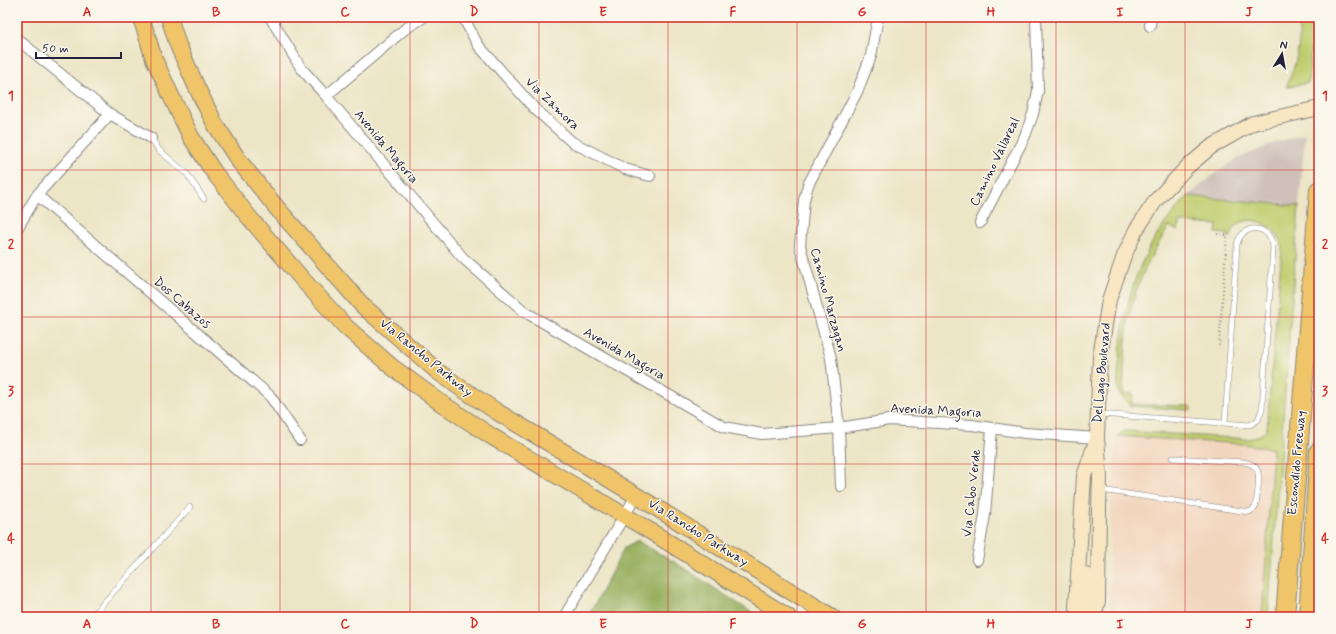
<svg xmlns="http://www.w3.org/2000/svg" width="1336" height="634" font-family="Mynerve,sans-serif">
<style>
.built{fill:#f2d5bd}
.industrial{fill:#cfc1ba}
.green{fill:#c0cd6e;stroke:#717854}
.forest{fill:#98b061;stroke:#5d694e}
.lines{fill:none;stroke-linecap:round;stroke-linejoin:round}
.service-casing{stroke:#878480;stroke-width:6}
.minor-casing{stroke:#878480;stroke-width:12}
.secondary-casing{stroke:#878480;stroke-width:16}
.primary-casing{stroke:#878480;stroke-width:18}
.motorway-casing{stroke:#878480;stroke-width:20}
.path{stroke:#878480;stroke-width:2;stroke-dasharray:1 3;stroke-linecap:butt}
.service{stroke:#fff;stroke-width:5}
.minor{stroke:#fff;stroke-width:10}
.secondary{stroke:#f9e7c3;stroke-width:14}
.primary{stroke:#f0c469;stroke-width:16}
.motorway{stroke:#f0c469;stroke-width:18}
.grid{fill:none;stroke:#d62828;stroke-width:1;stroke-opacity:0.55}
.labels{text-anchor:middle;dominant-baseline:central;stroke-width:3;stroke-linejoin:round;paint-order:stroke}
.street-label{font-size:13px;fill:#22223b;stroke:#fbf7ec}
.neatline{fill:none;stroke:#d62828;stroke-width:1.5}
.grid-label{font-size:13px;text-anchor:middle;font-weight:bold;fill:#d62828}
</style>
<rect width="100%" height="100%" fill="#fbf7ec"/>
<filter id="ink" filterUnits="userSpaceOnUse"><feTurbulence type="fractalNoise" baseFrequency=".025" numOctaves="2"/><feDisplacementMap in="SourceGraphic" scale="8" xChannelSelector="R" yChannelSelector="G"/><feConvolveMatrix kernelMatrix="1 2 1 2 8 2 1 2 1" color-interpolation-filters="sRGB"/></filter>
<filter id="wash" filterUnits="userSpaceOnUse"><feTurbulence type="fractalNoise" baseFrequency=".012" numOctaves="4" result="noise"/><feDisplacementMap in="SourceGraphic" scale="16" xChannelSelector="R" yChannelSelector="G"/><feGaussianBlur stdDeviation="0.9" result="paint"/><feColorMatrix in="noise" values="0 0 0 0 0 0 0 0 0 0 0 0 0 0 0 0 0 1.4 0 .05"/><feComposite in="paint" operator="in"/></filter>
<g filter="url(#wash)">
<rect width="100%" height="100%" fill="#ece5c6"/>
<path class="built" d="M 1117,436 L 1243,444 L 1273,449 L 1262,617 L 1110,617 L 1110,532 L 1113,471 Z"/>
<path class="industrial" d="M 1305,134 L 1299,206 L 1188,196 L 1217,172 L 1237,159 L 1279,141 Z"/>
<path class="green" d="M 1297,17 L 1314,17 L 1308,83 L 1286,87 C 1296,65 1303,41 1297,17 Z
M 1188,196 L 1299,206 L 1268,617 L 1262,617 L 1273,449 L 1243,444 L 1117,436 L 1125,431 L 1247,439 C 1255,438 1263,435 1267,428 L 1282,248 C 1278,219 1236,209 1231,237 L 1228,237 L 1228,234 L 1216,233 L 1217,225 L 1179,222 L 1178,231 L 1169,226 C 1150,256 1134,287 1128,322 C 1125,346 1124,370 1123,394 L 1133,394 L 1132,404 L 1190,406 L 1191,409 L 1189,410 L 1130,406 L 1130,404 L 1126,402 L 1119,393 C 1116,382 1119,368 1120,356 C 1125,292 1143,243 1188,196 Z"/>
<path class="forest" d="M 637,541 L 673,561 L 759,617 L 586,617 L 595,604 L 624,548 Z"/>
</g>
<g filter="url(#ink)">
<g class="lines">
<defs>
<path id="service" d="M 151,138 L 159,150 L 187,174 L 204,199
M 1099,414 L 1250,425 L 1258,420 L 1262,409 L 1273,248 C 1272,225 1242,221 1237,245 L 1225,423
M 1101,490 L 1249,512 L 1255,508 C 1257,502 1257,495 1258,489 C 1259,475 1261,465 1244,462 L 1173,458
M 91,617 L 190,507"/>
<path id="minor" d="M 270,17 L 301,68 L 326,96 L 463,258 L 525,312 L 724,427 L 762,434 L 839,428 L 889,420 L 972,425 L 1025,433 L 1097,438
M 463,17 L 478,45 L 534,108 L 572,142 L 625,169 L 650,176
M 1150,26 L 1151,17
M 17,39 L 110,114 L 151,138
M 326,96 L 405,29 L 424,17
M 37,195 L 270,396 L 300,440
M 980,223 L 1025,136 L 1033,114 L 1038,91 L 1036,17
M 17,229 L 37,195 L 110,114
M 841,486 L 839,428 L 831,358 L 800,246 L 804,200 L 808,185 L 857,92 L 871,56 L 878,17
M 977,560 L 985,515 L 992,428
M 564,617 L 636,496"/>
<path id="secondary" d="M 1086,575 L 1087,617
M 1080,617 L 1076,607 L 1084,476 L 1095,444
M 1094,617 L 1098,601 L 1099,507 L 1100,476 L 1097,438 L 1100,357 L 1109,300 L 1124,256 L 1136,230 L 1156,200 L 1186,168 L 1211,147 L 1253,123 L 1319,108"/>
<path id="primary" d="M 141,17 L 154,59 L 173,100 L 191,137 L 213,171 L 248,216 L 303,280 L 346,327 L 392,367 L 441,403 L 491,436 L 650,531 L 788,617
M 169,17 L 178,45 L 197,88 L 215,124 L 239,161 L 276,207 L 363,306 L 437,371 L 458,386 L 499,413 L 647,502 L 832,617"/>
<path id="motorway" d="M 1285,617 L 1319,190
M 1308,617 L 1319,451"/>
</defs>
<use href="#service" class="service-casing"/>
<use href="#minor" class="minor-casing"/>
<use href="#secondary" class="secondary-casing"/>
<use href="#primary" class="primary-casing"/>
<use href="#motorway" class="motorway-casing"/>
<path class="path" d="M 1217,234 L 1227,235 L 1219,347"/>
<use href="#service" class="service"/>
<use href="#minor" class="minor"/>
<use href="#secondary" class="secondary"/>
<use href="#primary" class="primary"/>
<use href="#motorway" class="motorway"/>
</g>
</g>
<path class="grid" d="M 151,17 L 151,617M 280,17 L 280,617M 410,17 L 410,617M 539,17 L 539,617M 668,17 L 668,617M 797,17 L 797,617M 926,17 L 926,617M 1056,17 L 1056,617M 1185,17 L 1185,617M 17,170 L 1319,170M 17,317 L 1319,317M 17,464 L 1319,464"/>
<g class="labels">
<g class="street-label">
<text transform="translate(552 104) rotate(44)">Via Zamora</text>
<text transform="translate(386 147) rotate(50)">Avenida Magoria</text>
<text transform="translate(995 162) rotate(-64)">Camino Vallareal</text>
<text transform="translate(828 300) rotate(75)">Camino Marzagan</text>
<text transform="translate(182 303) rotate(41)">Dos Cabazos</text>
<text transform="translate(624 354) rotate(30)">Avenida Magoria</text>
<text transform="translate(426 358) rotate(39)">Via Rancho Parkway</text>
<text transform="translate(1102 373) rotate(-85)">Del Lago Boulevard</text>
<text transform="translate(936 411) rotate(3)">Avenida Magoria</text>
<text transform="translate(1297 463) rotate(-85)">Escondido Freeway</text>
<text transform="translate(972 493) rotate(-84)">Via Cabo Verde</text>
<text transform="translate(698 533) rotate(32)">Via Rancho Parkway</text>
</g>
</g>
<rect width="1336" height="634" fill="none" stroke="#fbf7ec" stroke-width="44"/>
<g transform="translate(1282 54) rotate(11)" stroke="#fbf7ec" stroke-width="3" paint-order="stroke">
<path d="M0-3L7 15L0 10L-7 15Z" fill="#22223b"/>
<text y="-6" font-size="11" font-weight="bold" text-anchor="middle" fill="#22223b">N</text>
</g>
<path d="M36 52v6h85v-6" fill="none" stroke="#22223b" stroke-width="2"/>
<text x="42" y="52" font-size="12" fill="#22223b" stroke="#fbf7ec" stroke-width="3" paint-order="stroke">50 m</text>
<rect x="22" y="22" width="1292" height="590" class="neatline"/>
<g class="grid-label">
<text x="87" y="16">A</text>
<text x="216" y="16">B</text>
<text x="345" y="16">C</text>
<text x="474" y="16">D</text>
<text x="603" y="16">E</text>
<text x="733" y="16">F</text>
<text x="862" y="16">G</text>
<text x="991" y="16">H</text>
<text x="1120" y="16">I</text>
<text x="1249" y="16">J</text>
<text x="11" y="100">1</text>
<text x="1325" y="100">1</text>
<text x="11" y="248">2</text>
<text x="1325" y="248">2</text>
<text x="11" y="395">3</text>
<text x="1325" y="395">3</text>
<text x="11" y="543">4</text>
<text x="1325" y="543">4</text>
<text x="87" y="628">A</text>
<text x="216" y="628">B</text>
<text x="345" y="628">C</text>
<text x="474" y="628">D</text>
<text x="603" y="628">E</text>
<text x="733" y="628">F</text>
<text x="862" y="628">G</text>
<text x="991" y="628">H</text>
<text x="1120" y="628">I</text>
<text x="1249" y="628">J</text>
</g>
</svg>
